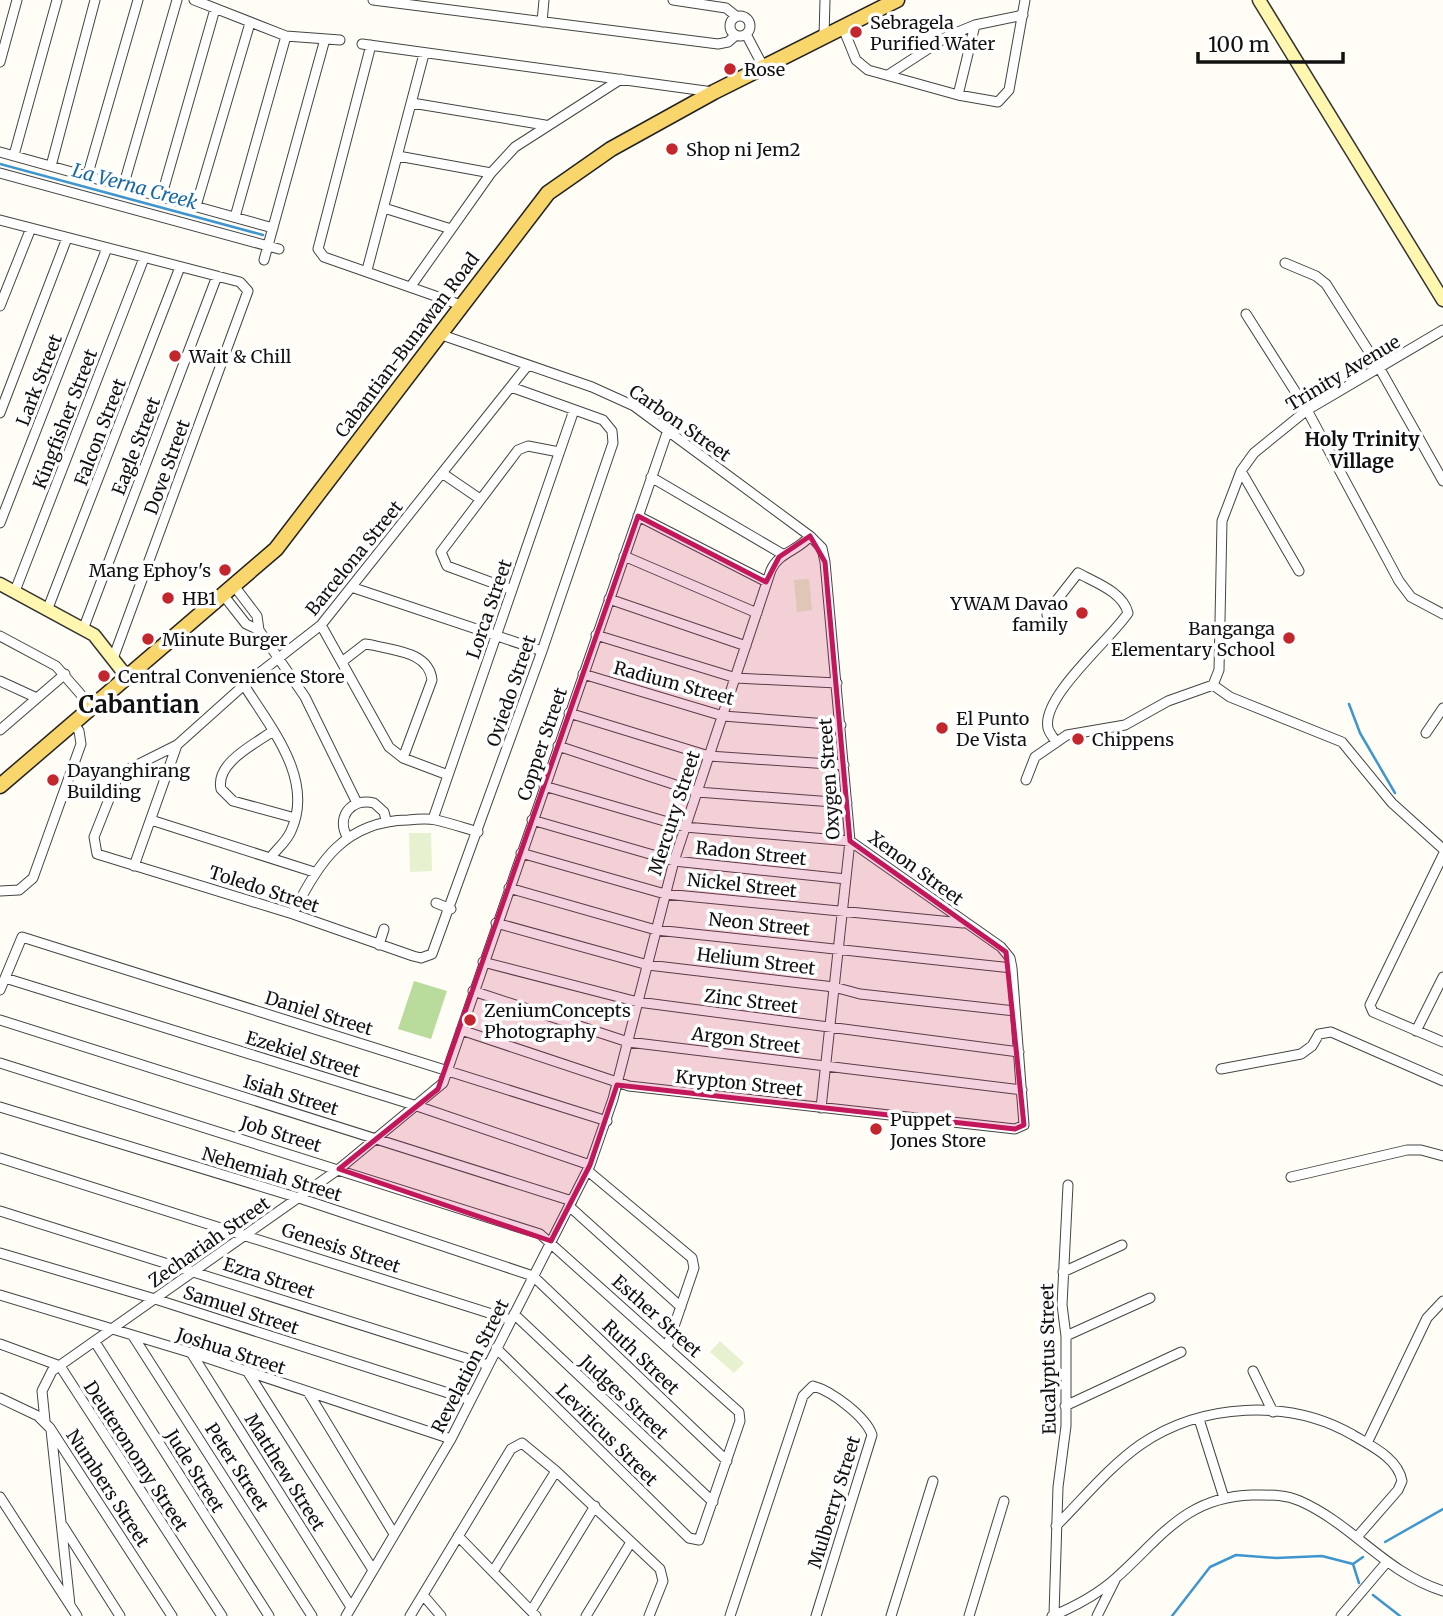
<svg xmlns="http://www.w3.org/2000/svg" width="1443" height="1616" font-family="Merriweather,serif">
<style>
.forest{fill:#b9dc9c}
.pitch{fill:#e6f2cf}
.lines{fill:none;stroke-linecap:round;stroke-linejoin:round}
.stream{stroke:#3f96cf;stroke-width:2.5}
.street-casing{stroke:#444;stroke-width:11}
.secondary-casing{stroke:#333;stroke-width:15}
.primary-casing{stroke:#222;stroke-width:17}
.street{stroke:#fff;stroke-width:9}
.secondary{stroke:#fff6b0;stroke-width:12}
.primary{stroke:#f9d66b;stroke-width:14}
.marked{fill:#c2185b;fill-opacity:0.2;stroke:#c2185b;stroke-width:5;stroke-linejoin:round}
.poi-dot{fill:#c4262e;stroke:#fff;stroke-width:2.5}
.labels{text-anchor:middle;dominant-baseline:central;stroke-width:7;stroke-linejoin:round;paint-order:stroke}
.poi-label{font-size:18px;fill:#111;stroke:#fff;text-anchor:start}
.street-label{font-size:18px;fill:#111;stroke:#fff}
.water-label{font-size:19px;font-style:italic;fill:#1768a6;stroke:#fff}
.neighbourhood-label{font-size:19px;font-weight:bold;fill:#111;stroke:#fff}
.district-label{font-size:24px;font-weight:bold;fill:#111;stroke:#fff}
</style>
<rect width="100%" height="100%" fill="#fffdf5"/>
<path class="forest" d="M 414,981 L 447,991 L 431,1039 L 398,1029 Z"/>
<path class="pitch" d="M 809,579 L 812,610 L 797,612 L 794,580 Z
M 409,833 L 431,833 L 432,871 L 410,872 Z
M 720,1341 L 744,1363 L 734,1373 L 710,1352 Z"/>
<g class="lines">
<path class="stream" d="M 0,164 L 263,235
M 1349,704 L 1360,733 L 1395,793
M 1385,1542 L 1443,1509
M 1353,1564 L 1359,1583
M 1353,1564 L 1363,1557
M 1373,1595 L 1400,1616
M 1172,1616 L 1210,1567 L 1236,1555 L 1276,1558 L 1322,1556 L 1353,1564"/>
<defs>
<path id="street" d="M 194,0 L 286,36 L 340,40
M 373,0 L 718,44 L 728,42 L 736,35
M 673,0 L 726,8 L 736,16
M730 26a10 10 0 1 1 20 0a10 10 0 1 1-20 0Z
M 542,22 L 544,0
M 843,28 L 856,60 L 868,70 L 958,95 L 998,102 L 1009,90 L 1025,0
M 746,34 L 764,68
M 824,37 L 825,0
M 362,44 L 713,92
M 371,45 L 318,249 L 324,257 L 461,305
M 0,62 L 17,0
M 888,75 L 948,36 L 975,25 L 1023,15
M 958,95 L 975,25
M 412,103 L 545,125
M 0,152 L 273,228
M 14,155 L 57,0
M 398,156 L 491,173
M 51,166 L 95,0
M 0,173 L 279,249
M 87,177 L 138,0
M 123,187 L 177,0
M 161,198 L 215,9
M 196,206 L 250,23
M 384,208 L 451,229
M 235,217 L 286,36
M 0,220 L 240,282 L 248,291 L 114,656
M 264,260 L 325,39
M 1285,263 L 1316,276 L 1326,284 L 1380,369 L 1443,481
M 367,270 L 424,54
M 411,286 L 491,173 L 515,147 L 621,79
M 0,306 L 31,228
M 1246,314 L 1307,410 L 1399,581 L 1411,597 L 1443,614
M 439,334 L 592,387 L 634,406 L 810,536 L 822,548 L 825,562 L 850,841 L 821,1108
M 511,387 L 603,420 L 612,431 L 613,443 L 542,651 L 432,954 L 421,958 L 413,956 L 293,914 L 97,854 L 94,837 L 117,779 L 125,771 L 177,745 L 244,685 L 321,625 L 528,365
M 0,413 L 67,238
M 1241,471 L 1299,571
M 442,473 L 480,499
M 651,477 L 784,555
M 638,516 L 767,582
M 0,523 L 107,248
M 624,556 L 757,613
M 235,587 L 257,616 L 259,630 L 305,697 L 357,803
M 354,588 L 542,651
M 512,590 L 447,566 L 441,552 L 518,450 L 528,446 L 559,452
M 15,591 L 144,258
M 224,596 L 246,624 L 259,630
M 609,599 L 746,646
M 48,608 L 180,267
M 1056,624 L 1047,615 L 1049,610 L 1078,573 C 1096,583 1123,592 1128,613 C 1111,639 1041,697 1048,728 C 1049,733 1054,738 1056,742
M 321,625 L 389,747 L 403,758 L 448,775
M 84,627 L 217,276
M 596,635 L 736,678 L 837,683
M 0,636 L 56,666 L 91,706
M 343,661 L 365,644 L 372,645 C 395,651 429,652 432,680 L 403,758
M 583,674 L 723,716 L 841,725
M 0,681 L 37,698
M 244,685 C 270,727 315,779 291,831 C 287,841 277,849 271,857
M 1213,685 L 1219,670 L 1222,521 L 1241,471 L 1254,453 L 1307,410 L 1443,330
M 1213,685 L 1230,697 L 1342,742 L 1392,803 L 1443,849
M 569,713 L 709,756 L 844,765
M 0,730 L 65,674
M 273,731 C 255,744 215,763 221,789 L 233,801 L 295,818
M 1426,733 L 1443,708
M 558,746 L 697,792 L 847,803
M 1026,780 L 1035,757 L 1067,735 L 1125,725 L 1168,701 L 1213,685
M 433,819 L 574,410
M 151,820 L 314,872
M 532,820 L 674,861 L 846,879
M 348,838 C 335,818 351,797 374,803 L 384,812 L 386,820
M 521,853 L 665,894 L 963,923
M 1443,855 L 1370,1005 L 1373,1012 L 1443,1042
M 134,866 L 177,745
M 509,888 L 656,930 L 1012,968
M 0,891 L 19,890 L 33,878 L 81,744 L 79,731 L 72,722
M 436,903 L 451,909
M 293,914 C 318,862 345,821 408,820 C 417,819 427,818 436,820 C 450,823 464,828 478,832
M 496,923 L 648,965 L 834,987 L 860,994 L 1015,1011
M 379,945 L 384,929
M 483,962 L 638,1002 L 1019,1052
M 5,978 L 417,1106 L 590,1165
M 0,990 L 22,937 L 607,1121
M 473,991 L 628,1042 L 1022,1090
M 0,1020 L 572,1201
M 461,1030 L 629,1086 L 1015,1129 L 1024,1125 L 1012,968 L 1010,958 L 1001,947 L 850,841 L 685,827 L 544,786
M 1416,1031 L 1443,977
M 0,1063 L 540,1234 L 739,1412 L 740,1421 L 699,1540 L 689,1538 L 496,1348
M 1221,1069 L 1301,1054 L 1312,1046 L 1319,1034 L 1331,1032 L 1443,1081
M 0,1107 L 299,1198 L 533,1276 L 727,1461
M 0,1158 L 511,1320
M 588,1171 L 692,1258 L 694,1268 L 667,1347
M 1291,1177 L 1407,1150 L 1421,1150 L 1443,1156
M 569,1206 L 681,1307
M 0,1211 L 488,1365
M 0,1253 L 155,1299 L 470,1400
M 1063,1272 L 1122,1245
M 0,1295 L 192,1353 L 451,1439
M 514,1314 L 713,1502
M 133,1336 L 312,1616
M 1066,1336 L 1150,1298
M 95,1342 L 269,1616
M 0,1344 L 60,1366 L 222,1616
M 192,1354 L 351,1607
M 1253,1371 L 1273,1412
M 249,1374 L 373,1570
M 308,1392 L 394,1534
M 0,1398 L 38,1416 L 50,1428 L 172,1616
M 1065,1406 L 1181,1352
M 1199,1419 L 1224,1498
M 45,1421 L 42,1391 L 52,1371 L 339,1169 L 443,1083 L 668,430
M 51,1430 L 70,1605
M 1367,1443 L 1427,1318 L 1443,1301
M 0,1497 L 77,1616
M 63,1526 L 120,1616
M 1056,1526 C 1083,1499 1109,1467 1140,1445 C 1201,1403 1289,1398 1353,1435 C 1371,1446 1398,1458 1402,1481 L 1398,1490 L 1357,1537
M 458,1536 L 536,1616
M 494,1570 L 556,1471
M 423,1595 L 441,1616
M 531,1611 L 595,1506
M 1054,1615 L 1058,1487 L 1066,1426 L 1066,1336 L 1062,1305 L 1068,1185
M 346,1616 L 451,1439 L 590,1165 L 613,1099 L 674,861 L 771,570 C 779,552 798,551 810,536
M 410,1616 L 511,1449 L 522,1443 L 556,1471 L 660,1569 L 663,1581 L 649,1616
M 586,1616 L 631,1542
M 730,1616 L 803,1396 L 813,1386 C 832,1391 866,1417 872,1435 L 816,1616
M 891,1616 L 933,1481
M 969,1616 L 1004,1501
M 1052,1616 C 1074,1607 1098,1594 1116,1578 C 1161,1538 1185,1497 1252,1495 C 1269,1495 1284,1494 1300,1501 C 1354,1525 1384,1572 1443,1591
M 1097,1616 L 1115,1580
M 1341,1616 L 1386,1563"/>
<path id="secondary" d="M 1259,0 L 1443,300
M 0,584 L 94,635 L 127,677"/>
<path id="primary" d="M 0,786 L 276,549 L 548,193 L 611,149 L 714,92 L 897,0"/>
</defs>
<use href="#street" class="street-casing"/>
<use href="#secondary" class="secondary-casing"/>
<use href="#primary" class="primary-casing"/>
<use href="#street" class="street"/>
<use href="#secondary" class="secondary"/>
<use href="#primary" class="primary"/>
</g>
<path class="marked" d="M 638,516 L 766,582 L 779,557 L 810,536 L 825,562 L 850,841 L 1006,952 L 1024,1125 L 1015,1129 L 617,1085 L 590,1165 L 551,1241 L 339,1169 L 438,1089 Z"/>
<g class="poi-dot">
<circle cx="856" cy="32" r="7"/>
<circle cx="730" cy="69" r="7"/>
<circle cx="672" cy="149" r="7"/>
<circle cx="175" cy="356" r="7"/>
<circle cx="225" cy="570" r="7"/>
<circle cx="168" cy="598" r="7"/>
<circle cx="1082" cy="613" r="7"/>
<circle cx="1289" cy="638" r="7"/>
<circle cx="148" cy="639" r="7"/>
<circle cx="104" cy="676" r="7"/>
<circle cx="942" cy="728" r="7"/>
<circle cx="1078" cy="739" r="7"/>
<circle cx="53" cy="780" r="7"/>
<circle cx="470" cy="1020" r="7"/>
<circle cx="876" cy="1129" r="7"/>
</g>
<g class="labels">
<g class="poi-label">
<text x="870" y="22">Sebragela<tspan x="870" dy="21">Purified Water</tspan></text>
<text x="744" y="69">Rose</text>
<text x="686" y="149">Shop ni Jem2</text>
<text x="189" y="356">Wait &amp; Chill</text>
<text x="211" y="570" text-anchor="end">Mang Ephoy's</text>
<text x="182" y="598">HB1</text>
<text x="1068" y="603" text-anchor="end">YWAM Davao<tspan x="1068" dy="21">family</tspan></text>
<text x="1275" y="628" text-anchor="end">Banganga<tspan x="1275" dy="21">Elementary School</tspan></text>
<text x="162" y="639">Minute Burger</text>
<text x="118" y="676">Central Convenience Store</text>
<text x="956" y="718">El Punto<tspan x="956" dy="21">De Vista</tspan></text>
<text x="1092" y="739">Chippens</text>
<text x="67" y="770">Dayanghirang<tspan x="67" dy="21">Building</tspan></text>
<text x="484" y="1010">ZeniumConcepts<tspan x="484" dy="21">Photography</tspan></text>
<text x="890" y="1119">Puppet<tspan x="890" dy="21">Jones Store</tspan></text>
</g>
<g class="street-label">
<text transform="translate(407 345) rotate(-53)">Cabantian-Bunawan Road</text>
<text transform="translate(1343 373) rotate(-31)">Trinity Avenue</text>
<text transform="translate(39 380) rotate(-69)">Lark Street</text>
<text transform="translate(65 419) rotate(-69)">Kingfisher Street</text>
<text transform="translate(680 423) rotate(35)">Carbon Street</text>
<text transform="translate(100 432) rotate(-69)">Falcon Street</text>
<text transform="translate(136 446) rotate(-69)">Eagle Street</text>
<text transform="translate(167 467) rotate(-70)">Dove Street</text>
<text transform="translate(354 558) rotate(-51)">Barcelona Street</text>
<text transform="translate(489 609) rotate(-71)">Lorca Street</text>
<text transform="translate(674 683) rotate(15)">Radium Street</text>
<text transform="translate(511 691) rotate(-71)">Oviedo Street</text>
<text transform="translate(542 744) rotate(-71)">Copper Street</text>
<text transform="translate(829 779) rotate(-94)">Oxygen Street</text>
<text transform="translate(674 813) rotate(-72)">Mercury Street</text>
<text transform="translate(751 853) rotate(6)">Radon Street</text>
<text transform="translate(916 868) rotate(36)">Xenon Street</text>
<text transform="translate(742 885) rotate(6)">Nickel Street</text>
<text transform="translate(264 889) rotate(18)">Toledo Street</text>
<text transform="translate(759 924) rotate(6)">Neon Street</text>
<text transform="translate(756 961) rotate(7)">Helium Street</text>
<text transform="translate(751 1001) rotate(7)">Zinc Street</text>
<text transform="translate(319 1013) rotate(17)">Daniel Street</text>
<text transform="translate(746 1040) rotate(7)">Argon Street</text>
<text transform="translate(303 1054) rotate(17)">Ezekiel Street</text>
<text transform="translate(739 1083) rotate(6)">Krypton Street</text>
<text transform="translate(291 1095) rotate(17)">Isiah Street</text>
<text transform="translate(281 1134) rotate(17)">Job Street</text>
<text transform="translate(272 1174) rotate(17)">Nehemiah Street</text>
<text transform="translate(209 1242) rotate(-35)">Zechariah Street</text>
<text transform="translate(341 1248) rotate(18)">Genesis Street</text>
<text transform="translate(269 1278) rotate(18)">Ezra Street</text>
<text transform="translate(241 1310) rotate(18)">Samuel Street</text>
<text transform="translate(657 1316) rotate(42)">Esther Street</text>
<text transform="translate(231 1351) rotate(18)">Joshua Street</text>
<text transform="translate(641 1357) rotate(44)">Ruth Street</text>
<text transform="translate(1048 1359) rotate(-91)">Eucalyptus Street</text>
<text transform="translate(470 1366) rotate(-63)">Revelation Street</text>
<text transform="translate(624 1397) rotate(43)">Judges Street</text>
<text transform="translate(607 1435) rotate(45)">Leviticus Street</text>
<text transform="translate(136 1456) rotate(57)">Deuteronomy Street</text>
<text transform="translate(237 1467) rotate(57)">Peter Street</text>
<text transform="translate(195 1471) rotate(58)">Jude Street</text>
<text transform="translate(285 1472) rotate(58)">Matthew Street</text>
<text transform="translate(108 1488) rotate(57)">Numbers Street</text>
<text transform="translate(834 1502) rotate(-73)">Mulberry Street</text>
</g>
<g class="water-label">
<text transform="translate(135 186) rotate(15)">La Verna Creek</text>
</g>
<g class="neighbourhood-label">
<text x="1362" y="439">Holy Trinity<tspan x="1362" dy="22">Village</tspan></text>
</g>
<g class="district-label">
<text x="139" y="704">Cabantian</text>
</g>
</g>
<path d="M1198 52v10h145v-10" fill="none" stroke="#111111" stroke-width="3.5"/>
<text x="1208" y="52" font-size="21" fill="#111111" stroke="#ffffff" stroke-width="5" paint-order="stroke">100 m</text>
</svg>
